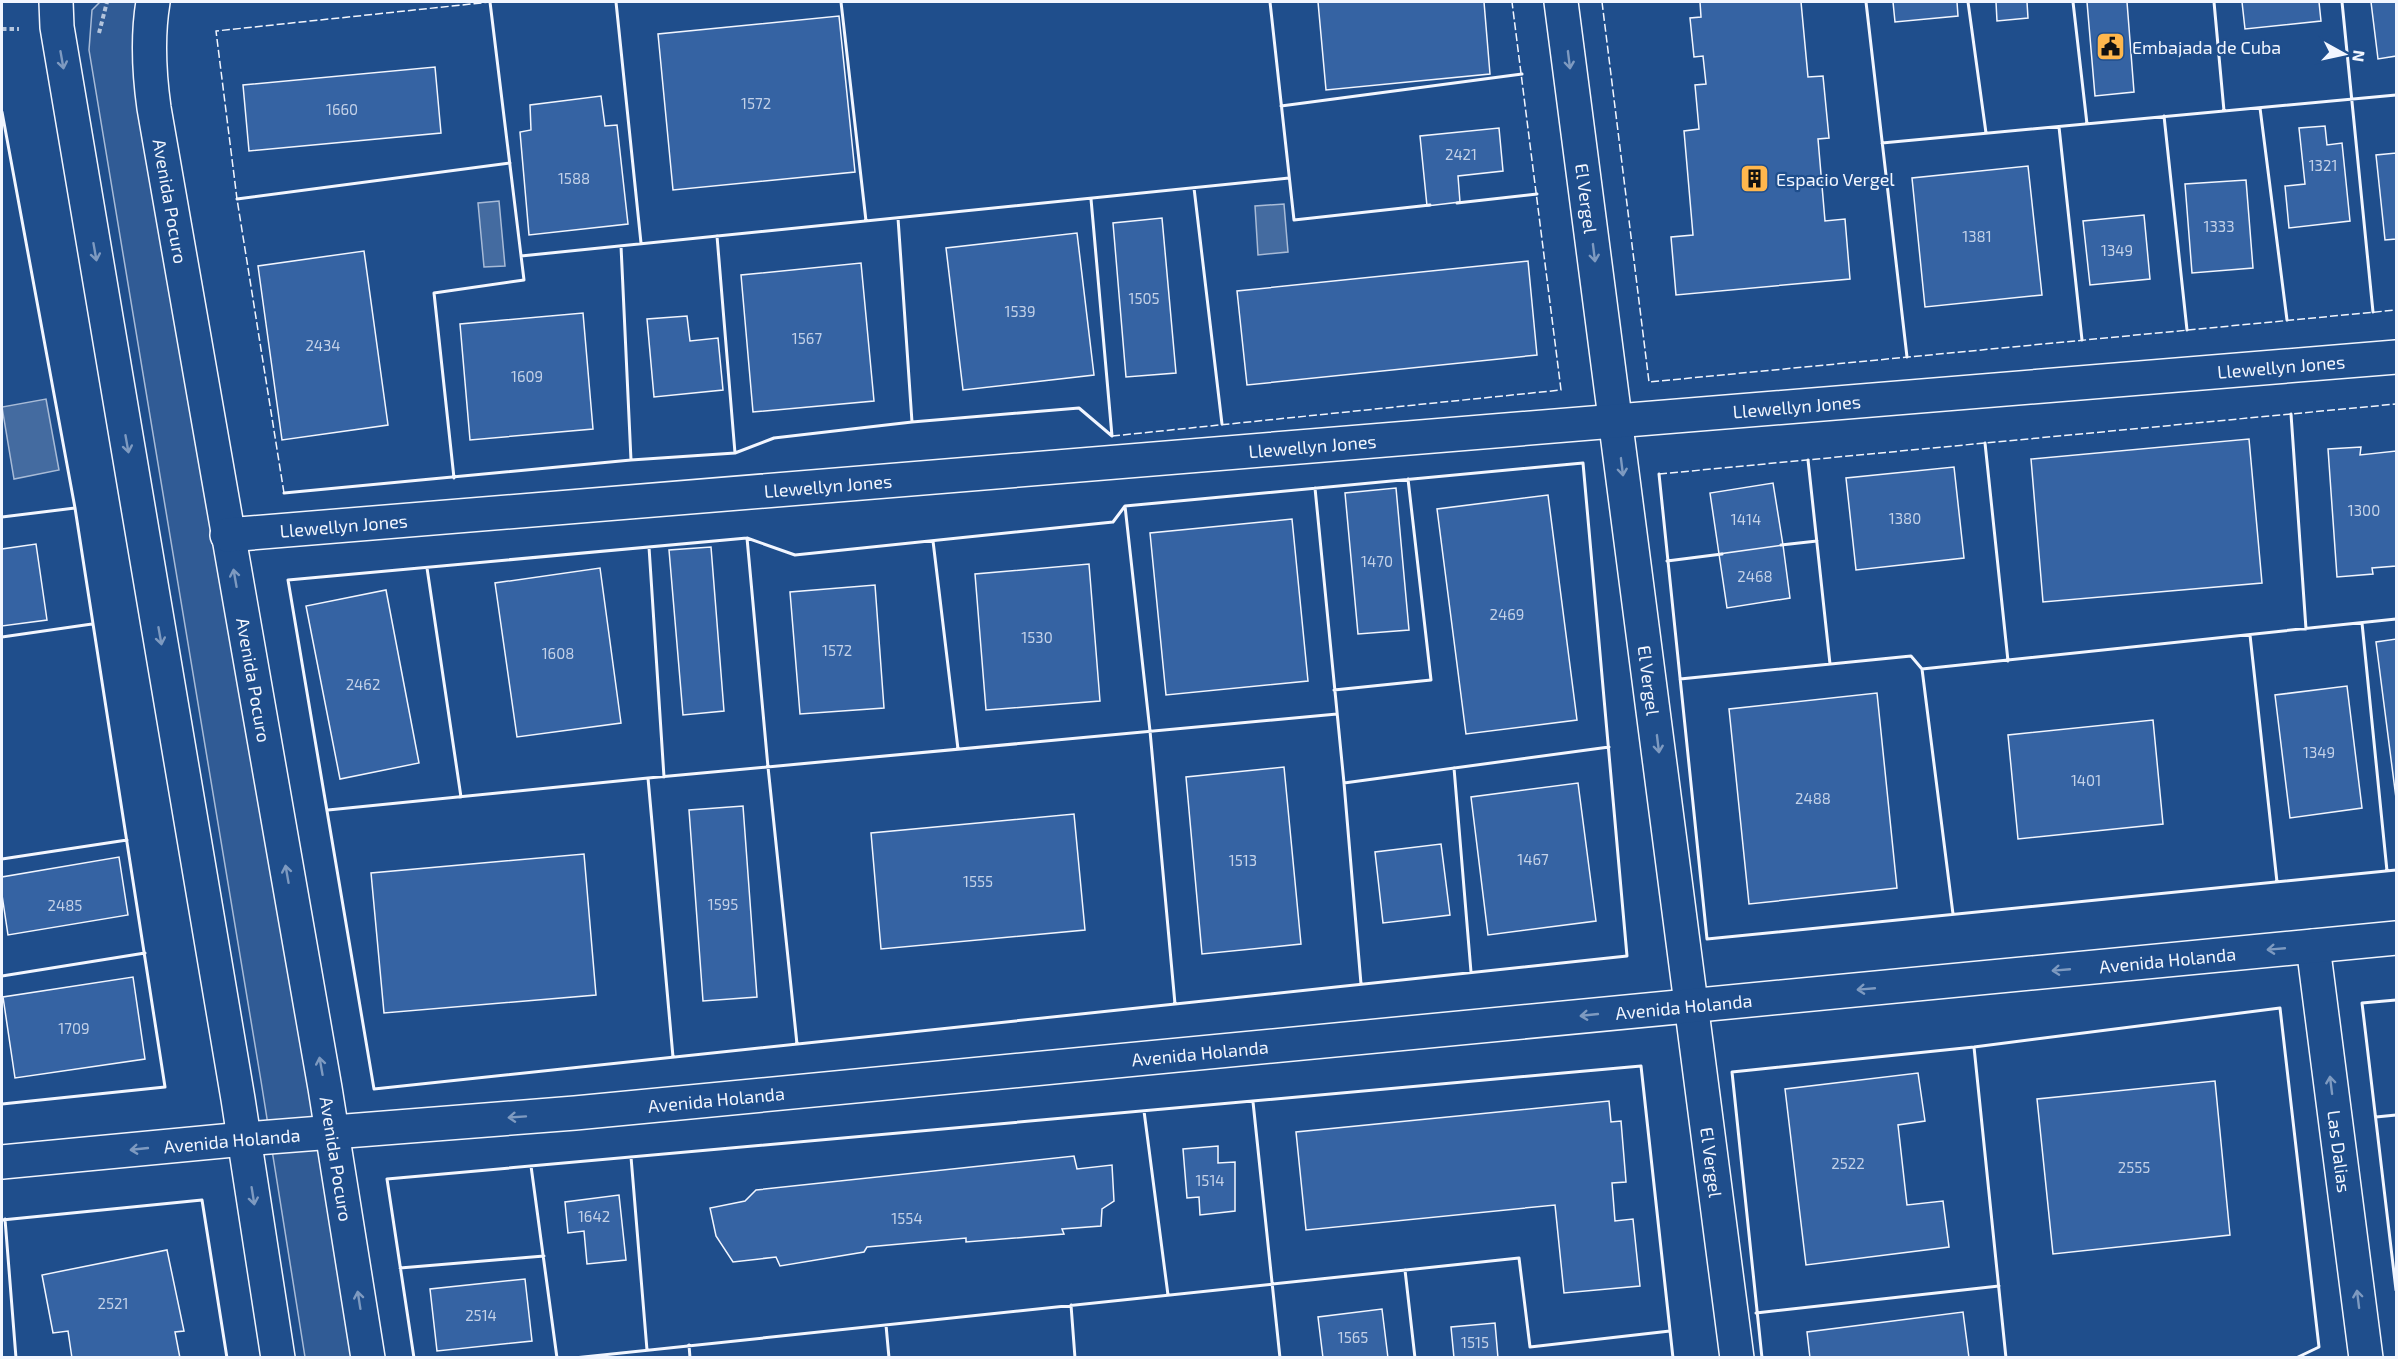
<svg xmlns="http://www.w3.org/2000/svg" width="2398" height="1359" font-family="'Exo 2',sans-serif">
<style>
.built{fill:#305b95;stroke:#a8bbd7;stroke-width:1.5}
.water{fill:#446ba0;stroke:#a8bbd7;stroke-width:1.5}
.building{fill:#3563a3;stroke:#f2f6ff;stroke-width:1.5}
.lines{fill:none;stroke-linecap:round;stroke-linejoin:round}
.minor-casing{stroke:#f2f6ff;stroke-width:36}
.major-casing{stroke:#f2f6ff;stroke-width:36}
.path{stroke:#b3c4dc;stroke-width:4;stroke-dasharray:4.5 3;stroke-linecap:butt}
.minor{stroke:#1f4e8c;stroke-width:33}
.major{stroke:#1f4e8c;stroke-width:33}
.fence{stroke:#f2f6ff;stroke-width:1.5;stroke-dasharray:8 3;stroke-linecap:butt}
.wall{stroke:#f2f6ff;stroke-width:3}
.oneway{stroke:#7e9ac0}
.labels{text-anchor:middle;dominant-baseline:central;stroke-width:4.5;stroke-linejoin:round;paint-order:stroke}
.number-label{font-size:15px;fill:#c3d1e8}
.poi-label{font-size:18px;fill:#f2f6ff;stroke:#1f4e8c;text-anchor:start}
.street-label{font-size:18px;fill:#f2f6ff;stroke:#1f4e8c}
</style>
<rect width="100%" height="100%" fill="#1f4e8c"/>
<path class="built" d="M 100,2 L 139,2 L 139,44 L 352,1357 L 305,1357 L 261,1081 L 89,50 L 92,10 Z"/>
<path class="water" d="M 499,201 L 505,266 L 484,267 L 478,203 Z
M 1284,204 L 1288,252 L 1258,255 L 1255,206 Z
M 46,399 L 59,470 L 14,479 L 2,407 Z"/>
<path class="building" d="M 1318,2 L 1484,2 L 1490,74 L 1326,90 Z
M 1700,2 L 1801,2 L 1808,77 L 1823,76 L 1829,138 L 1818,139 L 1825,221 L 1845,219 L 1850,279 L 1676,295 L 1671,237 L 1693,235 L 1684,131 L 1699,129 L 1695,85 L 1706,84 L 1703,56 L 1694,57 L 1690,18 L 1701,17 Z
M 1893,2 L 1957,2 L 1958,16 L 1895,22 Z
M 1996,2 L 2030,2 L 2027,2 L 2028,18 L 1997,21 Z
M 2087,2 L 2127,2 L 2134,92 L 2095,96 Z
M 2242,2 L 2319,2 L 2321,21 L 2245,29 Z
M 2371,2 L 2396,2 L 2396,56 L 2378,59 Z
M 839,16 L 855,172 L 673,190 L 658,34 Z
M 435,67 L 441,133 L 249,151 L 243,85 Z
M 601,96 L 605,126 L 617,125 L 628,224 L 529,235 L 520,132 L 531,130 L 530,105 Z
M 2325,126 L 2327,145 L 2342,143 L 2350,221 L 2289,228 L 2285,186 L 2305,184 L 2299,128 Z
M 1499,128 L 1503,171 L 1458,176 L 1460,202 L 1427,206 L 1420,136 Z
M 2396,153 L 2396,239 L 2385,240 L 2376,155 Z
M 2028,166 L 2042,295 L 1925,307 L 1912,178 Z
M 2246,180 L 2253,268 L 2192,273 L 2185,184 Z
M 2144,215 L 2150,279 L 2090,285 L 2083,221 Z
M 1162,218 L 1176,373 L 1126,377 L 1113,223 Z
M 1077,233 L 1094,375 L 963,390 L 946,248 Z
M 364,251 L 388,425 L 282,440 L 258,266 Z
M 1528,261 L 1537,355 L 1247,385 L 1237,291 Z
M 861,263 L 874,401 L 753,412 L 741,275 Z
M 583,313 L 593,429 L 470,440 L 460,324 Z
M 687,316 L 690,341 L 718,338 L 723,390 L 654,397 L 647,319 Z
M 2249,439 L 2262,583 L 2043,602 L 2031,459 Z
M 2361,447 L 2360,455 L 2396,451 L 2396,566 L 2372,568 L 2373,574 L 2337,577 L 2328,449 Z
M 1954,467 L 1964,558 L 1856,570 L 1846,478 Z
M 1773,483 L 1783,545 L 1719,554 L 1710,493 Z
M 1396,488 L 1409,630 L 1358,634 L 1345,493 Z
M 1548,495 L 1577,720 L 1466,734 L 1437,509 Z
M 1292,519 L 1308,681 L 1166,695 L 1150,533 Z
M 36,544 L 47,620 L 2,626 L 2,549 Z
M 1783,545 L 1790,598 L 1727,608 L 1719,554 Z
M 711,547 L 724,711 L 683,715 L 669,550 Z
M 1089,564 L 1100,701 L 986,710 L 975,574 Z
M 600,568 L 621,723 L 517,737 L 495,583 Z
M 875,585 L 884,708 L 800,714 L 790,592 Z
M 386,590 L 419,763 L 340,779 L 306,606 Z
M 2396,639 L 2396,798 L 2376,642 Z
M 2347,686 L 2362,808 L 2290,818 L 2275,695 Z
M 1877,693 L 1897,888 L 1749,904 L 1729,709 Z
M 2153,720 L 2163,824 L 2018,839 L 2008,735 Z
M 1284,767 L 1301,944 L 1202,954 L 1186,777 Z
M 1578,783 L 1596,921 L 1488,935 L 1471,797 Z
M 743,806 L 757,997 L 703,1001 L 689,810 Z
M 1074,814 L 1085,930 L 881,949 L 871,833 Z
M 1441,844 L 1450,915 L 1383,923 L 1375,852 Z
M 584,854 L 596,995 L 384,1013 L 371,873 Z
M 119,857 L 128,915 L 8,935 L 2,895 L 2,877 Z
M 133,977 L 145,1059 L 15,1078 L 3,997 Z
M 1918,1073 L 1925,1121 L 1898,1125 L 1907,1205 L 1943,1201 L 1949,1247 L 1806,1265 L 1785,1089 Z
M 2215,1081 L 2230,1235 L 2053,1254 L 2037,1099 Z
M 1609,1101 L 1611,1122 L 1621,1121 L 1626,1182 L 1612,1183 L 1615,1221 L 1633,1219 L 1640,1286 L 1564,1293 L 1555,1205 L 1306,1230 L 1296,1132 Z
M 1218,1146 L 1218,1163 L 1235,1162 L 1235,1211 L 1200,1215 L 1199,1197 L 1187,1198 L 1183,1149 Z
M 1074,1156 L 1077,1169 L 1112,1165 L 1114,1201 L 1102,1209 L 1101,1226 L 1062,1229 L 1064,1234 L 966,1242 L 966,1238 L 867,1247 L 864,1252 L 780,1266 L 776,1257 L 733,1262 L 716,1236 L 710,1208 L 745,1201 L 756,1190 Z
M 619,1195 L 626,1260 L 587,1264 L 584,1231 L 568,1233 L 565,1202 Z
M 167,1250 L 184,1331 L 175,1332 L 180,1358 L 72,1358 L 68,1331 L 53,1333 L 42,1275 Z
M 525,1279 L 532,1341 L 437,1351 L 430,1289 Z
M 1382,1309 L 1388,1358 L 1323,1358 L 1318,1317 Z
M 1963,1312 L 1969,1358 L 1810,1358 L 1807,1332 Z
M 1495,1323 L 1498,1358 L 1454,1358 L 1451,1327 Z"/>
<g class="lines">
<defs>
<g id="minor">
<path id="s1" d="M 153,2 C 147,38 149,72 154,108 L 325,1088 L 368,1358"/>
<path id="s2" d="M 1561,2 L 1737,1358"/>
<path id="s3" d="M 227,535 L 2396,357"/>
<path id="s4" d="M 2313,946 L 2366,1358"/>
<path id="s5" d="M 2,1162 L 244,1139 L 575,1113 L 2396,938"/>
</g>
<path id="major" d="M 56,2 L 57,27 L 238,1099 L 278,1358"/>
</defs>
<use href="#minor" class="minor-casing"/>
<use href="#major" class="major-casing"/>
<path class="path" d="M 2,29 L 19,29
M 99,33 L 107,2"/>
<use href="#minor" class="minor"/>
<use href="#major" class="major"/>
<path class="fence" d="M 1602,2 L 1649,382 L 2396,310
M 1112,436 L 1561,390 L 1512,2
M 1659,474 L 2396,404
M 284,493 L 237,199 L 216,31 L 490,2"/>
<path class="wall" d="M 616,2 L 641,243
M 841,2 L 866,221
M 1270,2 L 1294,220 L 1430,205
M 1866,2 L 1907,357
M 1968,2 L 1986,133
M 2073,2 L 2087,124
M 2214,2 L 2224,111
M 2342,2 L 2373,312
M 1281,106 L 1522,74
M 2260,108 L 2287,320
M 2,112 L 75,508 L 165,1087 L 2,1104
M 2164,116 L 2187,330
M 2059,127 L 2082,340
M 1882,143 L 2396,95
M 1194,188 L 1222,424
M 237,199 L 510,163
M 1091,199 L 1112,436
M 1457,203 L 1537,194
M 898,218 L 912,422
M 717,236 L 735,453
M 621,246 L 631,460
M 521,256 L 1289,178
M 2291,414 L 2306,629
M 1985,443 L 2008,661
M 1808,460 L 1830,664
M 1583,463 L 1627,956 L 374,1089 L 288,580 L 747,538 L 795,555 L 1113,522 L 1125,506 Z
M 1659,474 L 1707,939 L 2396,870
M 454,478 L 434,293 L 524,280 L 490,2
M 1315,488 L 1344,783 L 1361,984
M 284,493 L 631,460 L 735,453 L 774,438 L 912,422 L 1079,408 L 1112,436
M 1125,506 L 1150,731 L 1175,1004
M 2,517 L 75,508
M 747,538 L 768,767 L 797,1044
M 933,541 L 958,749
M 1781,545 L 1817,541
M 649,547 L 664,777
M 1667,561 L 1722,554
M 427,568 L 461,797
M 2362,623 L 2387,871
M 2250,635 L 2277,882
M 2,637 L 92,624
M 1922,669 L 2396,619
M 1680,679 L 1911,656 L 1922,669 L 1953,914
M 1334,690 L 1431,680 L 1408,479
M 1454,768 L 1471,972
M 648,778 L 673,1057
M 1344,783 L 1609,747
M 328,810 L 648,778 L 1337,714
M 2,859 L 127,840
M 2,976 L 145,953
M 2396,1000 L 2362,1003 L 2396,1290
M 1974,1047 L 2006,1358
M 1253,1102 L 1280,1358
M 1144,1111 L 1168,1295
M 2376,1117 L 2396,1115
M 631,1157 L 647,1350
M 531,1166 L 557,1358
M 5,1219 L 16,1358
M 2,1220 L 202,1200 L 227,1358
M 400,1268 L 544,1256
M 1405,1270 L 1415,1358
M 1071,1305 L 1075,1358
M 1756,1313 L 1999,1286
M 886,1325 L 889,1358
M 689,1345 L 690,1358
M 414,1358 L 387,1179 L 1641,1066 L 1673,1358
M 574,1358 L 1519,1258 L 1530,1347 L 1670,1331
M 1762,1358 L 1732,1072 L 1974,1047 L 2280,1008 L 2319,1347 L 2296,1358"/>
</g>
<defs><path id="oneway-shaft" d="M-6 0H5M1.5-3L5.5 0L1.5 3" fill="none" stroke-width="1.6" stroke-linecap="round" stroke-linejoin="round" transform="scale(1.5)"/></defs>
<g class="oneway">
<use href="#oneway-shaft" transform="translate(62 60) rotate(80)"/>
<use href="#oneway-shaft" transform="translate(1569 60) rotate(83)"/>
<use href="#oneway-shaft" transform="translate(95 252) rotate(80)"/>
<use href="#oneway-shaft" transform="translate(1594 253) rotate(83)"/>
<use href="#oneway-shaft" transform="translate(127 444) rotate(80)"/>
<use href="#oneway-shaft" transform="translate(1622 467) rotate(83)"/>
<use href="#oneway-shaft" transform="translate(235 578) rotate(-100)"/>
<use href="#oneway-shaft" transform="translate(160 636) rotate(80)"/>
<use href="#oneway-shaft" transform="translate(1658 744) rotate(83)"/>
<use href="#oneway-shaft" transform="translate(287 874) rotate(-100)"/>
<use href="#oneway-shaft" transform="translate(2276 949) rotate(175)"/>
<use href="#oneway-shaft" transform="translate(2061 970) rotate(175)"/>
<use href="#oneway-shaft" transform="translate(1866 989) rotate(175)"/>
<use href="#oneway-shaft" transform="translate(1589 1015) rotate(174)"/>
<use href="#oneway-shaft" transform="translate(321 1066) rotate(-100)"/>
<use href="#oneway-shaft" transform="translate(2331 1085) rotate(-97)"/>
<use href="#oneway-shaft" transform="translate(517 1117) rotate(176)"/>
<use href="#oneway-shaft" transform="translate(139 1149) rotate(174)"/>
<use href="#oneway-shaft" transform="translate(253 1196) rotate(81)"/>
<use href="#oneway-shaft" transform="translate(2358 1299) rotate(-97)"/>
<use href="#oneway-shaft" transform="translate(359 1300) rotate(-99)"/>
</g>
<defs>
<symbol id="civic-square" viewBox="-11 -11 22 22"><rect x="-9" y="-9" width="18" height="18" rx="4" fill="#ffb74d" stroke="#1f4e8c"/><path d="M-.6-6.5H3V-4.5H.6V-3L4-1V1h2V6H-6V1h2V-1L-.6-3ZM-1.2 2.5V6h2.4V2.5Z" fill="#111"/></symbol>
<symbol id="building-square" viewBox="-11 -11 22 22"><rect x="-9" y="-9" width="18" height="18" rx="4" fill="#ffb74d" stroke="#1f4e8c"/><path d="M-4-6H4V6H1V3H-1V6H-4ZM-2.5-4.3h1.7v1.8h-1.7ZM.8-4.3h1.7v1.8H.8ZM-2.5-1h1.7V.8h-1.7ZM.8-1h1.7V.8H.8Z" fill="#111"/></symbol>
</defs>
<g fill-rule="evenodd">
<use href="#civic-square" x="2094" y="30" width="33" height="33"/>
<use href="#building-square" x="1738" y="162" width="33" height="33"/>
</g>
<g class="labels">
<g class="number-label">
<text x="756" y="103">1572</text>
<text x="342" y="109">1660</text>
<text x="1461" y="154">2421</text>
<text x="2323" y="165">1321</text>
<text x="574" y="178">1588</text>
<text x="2219" y="226">1333</text>
<text x="1977" y="236">1381</text>
<text x="2117" y="250">1349</text>
<text x="1144" y="298">1505</text>
<text x="1020" y="311">1539</text>
<text x="807" y="338">1567</text>
<text x="323" y="345">2434</text>
<text x="527" y="376">1609</text>
<text x="2364" y="510">1300</text>
<text x="1905" y="518">1380</text>
<text x="1746" y="519">1414</text>
<text x="1377" y="561">1470</text>
<text x="1755" y="576">2468</text>
<text x="1507" y="614">2469</text>
<text x="1037" y="637">1530</text>
<text x="837" y="650">1572</text>
<text x="558" y="653">1608</text>
<text x="363" y="684">2462</text>
<text x="2319" y="752">1349</text>
<text x="2086" y="780">1401</text>
<text x="1813" y="798">2488</text>
<text x="1533" y="859">1467</text>
<text x="1243" y="860">1513</text>
<text x="978" y="881">1555</text>
<text x="723" y="904">1595</text>
<text x="65" y="905">2485</text>
<text x="74" y="1028">1709</text>
<text x="1848" y="1163">2522</text>
<text x="2134" y="1167">2555</text>
<text x="1210" y="1180">1514</text>
<text x="594" y="1216">1642</text>
<text x="907" y="1218">1554</text>
<text x="113" y="1303">2521</text>
<text x="481" y="1315">2514</text>
<text x="1353" y="1337">1565</text>
<text x="1475" y="1342">1515</text>
</g>
<g class="poi-label">
<text x="2132" y="47">Embajada de Cuba</text>
<text x="1776" y="179">Espacio Vergel</text>
</g>
<g class="street-label">
<text stroke="none"><textPath href="#s2" startOffset="198">El Vergel</textPath></text>
<text stroke="none"><textPath href="#s1" startOffset="201">Avenida Pocuro</textPath></text>
<text stroke="none"><textPath href="#s3" startOffset="2061">Llewellyn Jones</textPath></text>
<text stroke="none"><textPath href="#s3" startOffset="1575">Llewellyn Jones</textPath></text>
<text stroke="none"><textPath href="#s3" startOffset="1089">Llewellyn Jones</textPath></text>
<text stroke="none"><textPath href="#s3" startOffset="603">Llewellyn Jones</textPath></text>
<text stroke="none"><textPath href="#s3" startOffset="117">Llewellyn Jones</textPath></text>
<text stroke="none"><textPath href="#s2" startOffset="684">El Vergel</textPath></text>
<text stroke="none"><textPath href="#s1" startOffset="687">Avenida Pocuro</textPath></text>
<text stroke="none"><textPath href="#s5" startOffset="2175">Avenida Holanda</textPath></text>
<text stroke="none"><textPath href="#s5" startOffset="1689">Avenida Holanda</textPath></text>
<text stroke="none"><textPath href="#s5" startOffset="1203">Avenida Holanda</textPath></text>
<text stroke="none"><textPath href="#s5" startOffset="717">Avenida Holanda</textPath></text>
<text stroke="none"><textPath href="#s5" startOffset="231">Avenida Holanda</textPath></text>
<text stroke="none"><textPath href="#s4" startOffset="207">Las Dalias</textPath></text>
<text stroke="none"><textPath href="#s1" startOffset="1173">Avenida Pocuro</textPath></text>
<text stroke="none"><textPath href="#s2" startOffset="1170">El Vergel</textPath></text>
</g>
</g>
<rect width="2398" height="1359" fill="none" stroke="#f2f6ff" stroke-width="6"/>
<g transform="translate(2344 54) rotate(98)" stroke="#1f4e8c" stroke-width="4.5" paint-order="stroke">
<path d="M0-4.5L10 22L0 15L-10 22Z" fill="#f2f6ff"/>
<text y="-9" font-size="16" font-weight="bold" text-anchor="middle" fill="#f2f6ff">N</text>
</g>
</svg>
